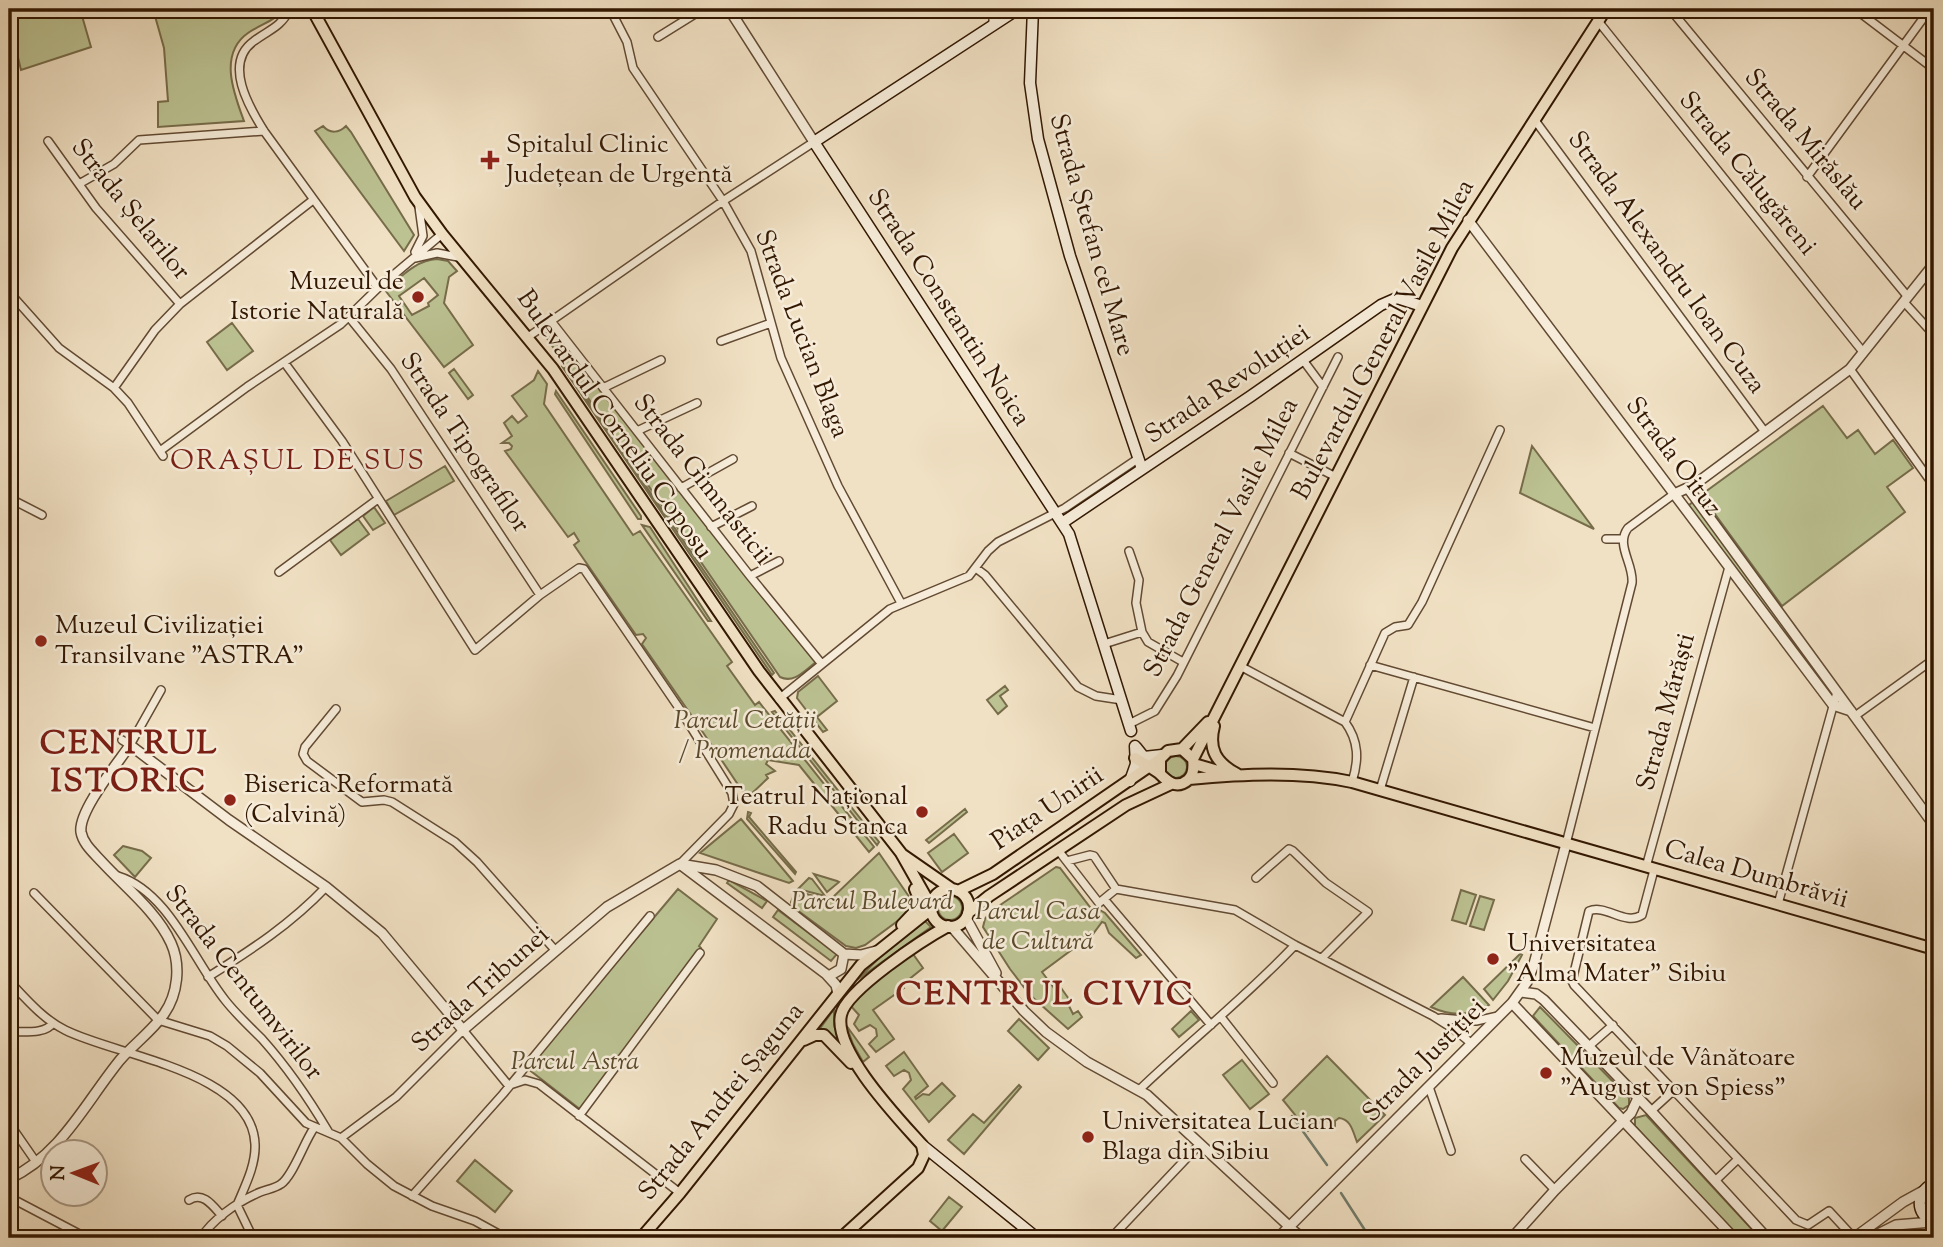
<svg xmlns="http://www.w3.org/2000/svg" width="1943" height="1247" font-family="'Sorts Mill Goudy',serif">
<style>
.green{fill:#bcc292;stroke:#776c4a;stroke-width:2;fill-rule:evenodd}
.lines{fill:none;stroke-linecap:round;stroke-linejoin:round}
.stream{stroke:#717b6c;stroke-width:2.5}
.minor-casing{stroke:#624a32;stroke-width:10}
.tertiary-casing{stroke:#624a32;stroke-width:12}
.secondary-casing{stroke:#321701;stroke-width:13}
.primary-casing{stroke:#321701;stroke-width:14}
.minor{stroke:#f6ecd9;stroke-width:7}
.tertiary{stroke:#f6ecd9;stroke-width:9}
.secondary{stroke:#f6ecd9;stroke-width:10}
.primary{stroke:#f1e1c4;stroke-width:10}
.poi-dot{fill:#8f2418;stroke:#f6ecd9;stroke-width:2.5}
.labels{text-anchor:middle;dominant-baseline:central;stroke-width:5;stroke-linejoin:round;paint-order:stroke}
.street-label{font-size:26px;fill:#321701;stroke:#f6ecd9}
.poi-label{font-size:26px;fill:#321701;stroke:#f6ecd9;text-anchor:start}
.park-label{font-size:26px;font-style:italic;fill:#5b4a2c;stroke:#f6ecd9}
.neighbourhood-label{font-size:28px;letter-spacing:2px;fill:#7a1f14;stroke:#f6ecd9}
.district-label{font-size:33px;font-weight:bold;letter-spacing:2px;fill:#7a1f14;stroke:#f6ecd9}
</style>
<rect width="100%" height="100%" fill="#f1e1c4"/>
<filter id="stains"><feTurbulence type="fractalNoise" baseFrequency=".00286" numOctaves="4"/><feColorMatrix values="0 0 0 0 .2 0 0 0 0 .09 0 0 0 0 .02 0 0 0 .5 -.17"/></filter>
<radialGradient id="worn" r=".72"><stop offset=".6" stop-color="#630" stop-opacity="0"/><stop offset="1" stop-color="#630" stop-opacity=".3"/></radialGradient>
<path class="green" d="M 9,9 L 80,9 L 91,47 L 21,70 L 9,20 Z
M 153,9 L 285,9 C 275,21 261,24 248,33 C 218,54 234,94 244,121 L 158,127 L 158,102 L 168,101 L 164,48 Z
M 323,126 C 330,134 339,133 346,126 L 351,132 L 414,235 L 404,251 L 315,131 Z
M 437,259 L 448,261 L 457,271 L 449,277 L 444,303 L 473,345 L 444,367 L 385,290 C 401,277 416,260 437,259 ZM 424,278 L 438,295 L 428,303 L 429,306 L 412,315 L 399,296 Z
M 232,323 L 253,351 L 227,370 L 207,342 Z
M 551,331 L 557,332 L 816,662 C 805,670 794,684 780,677 L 544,334 Z
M 563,365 L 774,673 L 772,675 L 562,366 Z
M 454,369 L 473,395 L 468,399 L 449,373 Z
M 538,371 L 547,384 L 544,404 L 633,535 L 640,531 L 732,662 L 727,666 L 755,705 L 759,702 L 874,847 L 869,852 L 799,765 L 768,760 L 766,764 L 775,771 L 766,775 L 768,778 L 747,798 L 700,728 L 703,725 L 699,720 L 696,722 L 642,644 L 646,638 L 643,634 L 636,635 L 574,545 L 579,541 L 574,533 L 568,537 L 505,451 L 511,449 L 512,446 L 509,443 L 502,443 L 512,436 L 504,423 L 512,416 L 518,423 L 527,416 L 512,396 L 534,380 Z
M 556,391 L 641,516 L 641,519 L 638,519 L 555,394 Z
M 1823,406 L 1847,438 L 1858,430 L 1875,454 L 1893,440 L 1913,468 L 1887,487 L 1905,512 L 1782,606 L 1701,495 Z
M 1532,446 L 1594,529 L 1520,493 Z
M 445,466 L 454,481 L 394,515 L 386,501 Z
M 1694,501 L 1830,689 L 1827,692 L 1688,506 Z
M 374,507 L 385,523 L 373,530 L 363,516 Z
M 358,519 L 369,534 L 341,555 L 330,540 Z
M 642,525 L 650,527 L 711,621 L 708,621 Z
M 818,676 L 837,701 L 817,717 L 827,730 L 823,732 L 797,698 L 798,692 Z
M 1005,686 L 1008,690 L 1000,696 L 1007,706 L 998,714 L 987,700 Z
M 775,711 L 879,842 L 877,845 L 772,712 Z
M1165 767a11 11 0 1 1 22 0a11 11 0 1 1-22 0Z
M 965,809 L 967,812 L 929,843 L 926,840 Z
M 748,812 L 751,813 L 749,817 L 796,872 L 795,874 L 747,819 Z
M 741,819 L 793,881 L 789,883 L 700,853 Z
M 954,834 L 968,853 L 942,872 L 928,853 Z
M 123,846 L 142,851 L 151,858 L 135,877 L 114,855 Z
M 879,853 L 910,898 L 911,905 L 907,914 L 865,945 L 856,948 L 846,946 L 793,907 L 791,902 L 794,895 L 799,892 L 830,900 Z
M 1056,867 L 1060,868 L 1093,911 L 1098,909 L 1105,913 L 1141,955 L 1136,958 L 1109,933 L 1105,923 L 1102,922 L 1093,934 L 1042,972 L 1054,988 L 1059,985 L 1071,1002 L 1069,1006 L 1073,1014 L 1078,1011 L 1082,1017 L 1068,1029 L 1030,995 L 1010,969 L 983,927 L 985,919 L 990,912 Z
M 814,874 L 837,881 L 839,882 L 827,892 Z
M 809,878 L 812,879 L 825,896 L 798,889 Z
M 729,880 L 767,901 L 762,908 L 727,883 Z
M 678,889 L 717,919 L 699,946 L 701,948 L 581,1110 L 527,1068 Z
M 1461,890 L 1476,895 L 1466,924 L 1452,920 Z
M 1480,896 L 1494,900 L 1484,930 L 1470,926 Z
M938 908a12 12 0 1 1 24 0a12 12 0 1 1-24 0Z
M 778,910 L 837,954 L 831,961 L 773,917 Z
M 925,921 L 931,927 L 857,980 L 881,956 Z
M 913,954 L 923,968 L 902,985 L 904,988 L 873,1010 L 894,1039 L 876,1052 L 869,1044 L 877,1036 L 876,1029 L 870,1025 L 859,1031 L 854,1024 L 859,1015 L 849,1004 L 868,986 Z
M 1520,954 L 1522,955 L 1508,981 L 1493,1000 L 1484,989 Z
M 1463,977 L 1489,1005 C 1470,1016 1450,1016 1431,1007 Z
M 1540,1007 L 1629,1098 L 1629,1105 L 1623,1109 L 1619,1108 L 1533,1016 Z
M 834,1009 L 834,1025 L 839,1041 L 819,1030 Z
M 1191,1011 L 1199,1020 L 1179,1037 L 1172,1029 Z
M 1019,1019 L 1049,1048 L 1038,1060 L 1008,1031 Z
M 846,1025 L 869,1057 L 863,1062 L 853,1044 Z
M 904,1052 L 928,1086 L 915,1097 L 916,1099 L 923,1094 L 929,1095 L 942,1083 L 955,1096 L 929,1122 L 903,1089 L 911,1080 L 909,1073 L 904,1070 L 894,1076 L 886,1066 Z
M 1327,1056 L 1385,1115 L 1357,1142 C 1353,1132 1351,1119 1339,1118 L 1335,1121 L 1335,1128 L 1325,1119 L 1308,1131 L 1283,1100 Z
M 1242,1060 L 1269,1094 L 1250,1109 L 1223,1075 Z
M 1019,1085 L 1021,1087 L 964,1154 L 948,1140 L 973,1114 L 984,1123 Z
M 1646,1115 L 1760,1238 L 1739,1238 L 1635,1126 L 1635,1118 Z
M 475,1160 L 512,1191 L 495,1212 L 457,1181 Z
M 949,1197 L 962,1207 L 942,1231 L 930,1221 Z"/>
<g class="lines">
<path class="stream" d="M 1292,1116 L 1327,1165
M 1341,1193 L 1370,1238"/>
<defs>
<path id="minor" d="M 290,9 C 280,28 270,29 254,41 C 223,63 249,107 264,131 L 378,288
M 610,9 L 627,42 L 633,68 L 723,201 L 751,251 L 781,358 L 838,486 L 901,603
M 993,9 L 993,25
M 1670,9 L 1908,297
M 1855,9 L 1934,69
M 1598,21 L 1863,352
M 658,37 L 703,9
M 1534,119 L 1765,432
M 48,141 L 96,208 L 180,304
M 1807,177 L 1930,9
M 79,184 L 114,164 L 139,140 L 264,131
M 415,252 L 423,236 L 419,207
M 415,258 L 437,253 L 458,257
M 9,292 L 59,348 L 114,388 L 128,403 L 163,456
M 1904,302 L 1934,335
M 349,317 L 391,369 L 540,595
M 551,321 L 750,576 L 821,663
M 528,337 L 723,201 L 814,142
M 721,341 L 771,323
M 1303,360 L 1323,387
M 284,362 L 342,441 L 475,650 L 540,595 L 579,568 L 584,569 L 681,711 L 732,793 L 734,804 L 729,814 L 680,864
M 1850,369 L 1934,486
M 114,388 L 155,330 L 180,304 L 313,200
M 603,388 L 661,360
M 637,431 L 697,403
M 160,451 L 247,387 L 341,324 L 378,288 L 442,234
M 1289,453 L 1336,477
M 681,488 L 733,459
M 9,498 L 42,515
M 711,527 L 752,506
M 1606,539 L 1623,539
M 977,569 L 985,575 L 1078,687 L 1096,696 L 1122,700
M 279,572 L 378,499
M 750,576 L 779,561
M 9,583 L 14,579
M 1142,632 L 1148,642 L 1183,662
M 1104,644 L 1142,632 L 1136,603 L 1139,580 L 1129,551
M 1370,665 L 1595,728
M 1240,666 L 1345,722 C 1359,741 1359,760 1352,782
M 779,699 L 890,609 L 969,576 L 988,551 L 998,542 L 1065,508 L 1139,458
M 336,709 L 305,747 L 303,754 L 307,761 L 362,802 L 384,800 L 392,802 L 455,842 L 477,862 L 555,950
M 1855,716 L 1934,659
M 1345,722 L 1385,633 L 1395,627 L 1408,625 L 1422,602 L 1500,430
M 1129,724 L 1155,711 L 1177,676 L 1338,357
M 122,740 L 130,745 L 161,690
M 1380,790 L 1414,677
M 1566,844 L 1632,583 C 1634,564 1615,545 1628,528 L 1674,494
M 1058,850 L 1099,903 L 1116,889 L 1235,910 L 1295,945 L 1433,1016 L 1455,1030 L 1472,1044
M 1067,861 L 1090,855 L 1094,856 L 1116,889
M 1646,867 L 1729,567
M 1654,870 L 1642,915 C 1625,926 1606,904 1589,911 L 1572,981 L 1574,985 L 1796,1220 L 1808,1225 L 1829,1211 L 1854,1238
M 118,876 C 169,892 193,960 225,1000 C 236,1014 249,1026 262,1039 C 287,1067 309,1099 328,1131
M 1256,878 L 1289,849 L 1293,851 L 1326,883 L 1368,912 L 1322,958
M 34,893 L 158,1020 L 210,1036 L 227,1046 L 260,1073 L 306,1123 L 341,1138 L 367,1164 L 394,1186 L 432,1206 L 475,1221 L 506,1238
M 1104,899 L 1211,1025
M 1778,904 L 1837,692
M 208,977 C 251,950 291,924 326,887
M 9,981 C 26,999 43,1019 65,1030 C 116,1056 252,1071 255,1144 C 256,1165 245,1186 237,1205
M 1221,1017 L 1273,1083
M 1441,1018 L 1476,1021 L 1498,1016
M 9,1032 C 22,1031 45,1035 53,1023
M 1589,1046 L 1613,1025
M 513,1084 L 525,1080 L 539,1084 L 680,1193
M 1429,1087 L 1451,1151
M 1139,1090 C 1190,1041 1246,997 1295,945
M 1651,1111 L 1674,1090
M 579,1116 L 700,953
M 9,1123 L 36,1162
M 341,1138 L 396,1097 L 463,1030 L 509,1086
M 1525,1159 L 1555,1190
M 1715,1181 L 1738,1159
M 412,1196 L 503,1094 L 650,916
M 9,1197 L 87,1238
M 189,1200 C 203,1191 213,1206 222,1216
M 237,1205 L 253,1238
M 1290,1227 L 1304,1238
M 201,1238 C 212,1220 236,1203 256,1194 C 263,1190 274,1189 281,1184 C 293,1176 304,1142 314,1128
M 1111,1238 L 1200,1144"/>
<path id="tertiary" d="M 729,9 L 814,142
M 1468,220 L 1833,705 L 1851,711
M 1688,488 L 1934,825
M 1674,494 L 1694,485 L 1850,369 L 1934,264
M 680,864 L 716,870 L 757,886 L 844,954 L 861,955 L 876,951
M 681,865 L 826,974 L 836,985 L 838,994
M 966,918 L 996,973
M 952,927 L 1024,1011 L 1046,1032 L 1087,1062 L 1147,1095 L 1290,1227
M 829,976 L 841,969 L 844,954
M 1521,992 L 1536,994 L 1544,1000 L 1651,1111 L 1767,1238
M 1512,1003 L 1734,1238
M 9,1179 C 62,1154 85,1103 120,1060 C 134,1044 152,1031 164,1014 C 178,994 181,965 171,943 C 157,912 125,887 102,862 C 94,853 83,844 81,832 C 78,811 118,763 130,745 L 229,820 L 326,887 L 382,933 L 463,1030 L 607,907 L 680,864
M 1278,1238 L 1512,1003 L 1527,982 L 1534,964 L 1566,844
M 1512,1238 L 1555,1190 L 1631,1113 L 1638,1098
M 1854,1238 L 1903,1202 L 1923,1191
M 1870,1238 L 1896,1225 L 1932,1222"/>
<path id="secondary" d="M 1033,9 L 1030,83 L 1038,139 L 1070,256 L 1142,469
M 1015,11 L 814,142 L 1069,534 L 1131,731
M 1062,523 L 1251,396 L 1381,305 L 1397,298 L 1422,306
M 1136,747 L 1144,757 L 1162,755
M 1130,781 L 1136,764 L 1135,746
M 922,1145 L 1037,1238
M 1934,1183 C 1915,1192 1915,1214 1934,1223"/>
<path id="primary" d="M 312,9 L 415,197 L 442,234 L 553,369 L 759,671 L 901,853 L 931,906
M 1214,726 C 1208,749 1216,763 1237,774
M 1182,749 L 1208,722
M 1135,758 C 1143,763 1152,768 1159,773 C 1167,781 1176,790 1188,780 C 1194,775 1194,767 1193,759 L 1182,749 L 1168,751 L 1160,759 L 1160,774
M 1193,759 L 1452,248 L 1606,9
M 1194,764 L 1225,773
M 1189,779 C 1242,774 1300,771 1352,782 L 1934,949
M 903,855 L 952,889
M931 908a19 19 0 1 1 38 0a19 19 0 1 1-38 0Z
M 958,891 L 993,874 L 1160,759
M 968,913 L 989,896 L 1126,805 L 1171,784
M 902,925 L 919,907 L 919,899 L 915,889
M 804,1040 L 815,1035 L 824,1035 L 851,1063
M 641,1238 L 680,1193 L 861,965 L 931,909
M 841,1238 L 918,1168 L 924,1155 L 922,1145 C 899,1119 833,1051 841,1015 C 846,990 924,939 948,926"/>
</defs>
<use href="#minor" class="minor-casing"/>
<use href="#tertiary" class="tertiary-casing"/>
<use href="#secondary" class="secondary-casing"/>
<use href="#primary" class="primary-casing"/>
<use href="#minor" class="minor"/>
<use href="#tertiary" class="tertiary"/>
<use href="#secondary" class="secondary"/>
<use href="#primary" class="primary"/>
</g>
<g class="poi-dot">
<path d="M486.5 149.5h7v7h7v7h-7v7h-7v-7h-7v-7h7z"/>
<circle cx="418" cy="297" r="7"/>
<circle cx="41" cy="641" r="7"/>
<circle cx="230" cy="800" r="7"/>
<circle cx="922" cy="812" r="7"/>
<circle cx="1493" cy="959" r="7"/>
<circle cx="1546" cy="1073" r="7"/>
<circle cx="1088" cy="1137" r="7"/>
</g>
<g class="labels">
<g class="street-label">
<text transform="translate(1805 140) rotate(50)">Strada Mirăslău</text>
<text transform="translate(1747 174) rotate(51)">Strada Călugăreni</text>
<text transform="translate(130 210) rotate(51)">Strada Șelarilor</text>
<text transform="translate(1091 235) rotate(74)">Strada Ștefan cel Mare</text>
<text transform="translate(1666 263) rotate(54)">Strada Alexandru Ioan Cuza</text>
<text transform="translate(948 308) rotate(57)">Strada Constantin Noica</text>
<text transform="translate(801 334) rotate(69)">Strada Lucian Blaga</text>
<text transform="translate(1384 340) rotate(-62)">Bulevardul General Vasile Milea</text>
<text transform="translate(1228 385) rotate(-34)">Strada Revoluției</text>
<text transform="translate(614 425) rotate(55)">Bulevardul Corneliu Coposu</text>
<text transform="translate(464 443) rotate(56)">Strada Tipografilor</text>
<text transform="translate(1673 457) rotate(53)">Strada Oituz</text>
<text transform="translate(702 480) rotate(52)">Strada Gimnasticii</text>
<text transform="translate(1222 538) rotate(-63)">Strada General Vasile Milea</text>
<text transform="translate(1667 712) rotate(-75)">Strada Mărăști</text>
<text transform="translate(1048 809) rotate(-34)">Piața Unirii</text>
<text transform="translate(1756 875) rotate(16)">Calea Dumbrăvii</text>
<text transform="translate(243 983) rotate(52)">Strada Centumvirilor</text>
<text transform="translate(481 990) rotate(-42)">Strada Tribunei</text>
<text transform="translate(1425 1061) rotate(-45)">Strada Justiției</text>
<text transform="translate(722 1102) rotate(-51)">Strada Andrei Șaguna</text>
</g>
<g class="poi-label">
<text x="506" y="145">Spitalul Clinic<tspan x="506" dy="30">Județean de Urgentă</tspan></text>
<text x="404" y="282" text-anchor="end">Muzeul de<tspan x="404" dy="30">Istorie Naturală</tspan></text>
<text x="55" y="626">Muzeul Civilizației<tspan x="55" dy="30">Transilvane "ASTRA"</tspan></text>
<text x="244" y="785">Biserica Reformată<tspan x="244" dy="30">(Calvină)</tspan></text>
<text x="908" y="797" text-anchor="end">Teatrul Național<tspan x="908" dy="30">Radu Stanca</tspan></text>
<text x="1507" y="944">Universitatea<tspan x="1507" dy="30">"Alma Mater" Sibiu</tspan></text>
<text x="1560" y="1058">Muzeul de Vânătoare<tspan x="1560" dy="30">"August von Spiess"</tspan></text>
<text x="1102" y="1122">Universitatea Lucian<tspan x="1102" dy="30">Blaga din Sibiu</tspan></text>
</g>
<g class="park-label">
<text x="745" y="721">Parcul Cetății<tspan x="745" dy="30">/ Promenada</tspan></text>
<text x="872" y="902">Parcul Bulevard</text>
<text x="1038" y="912">Parcul Casa<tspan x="1038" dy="30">de Cultură</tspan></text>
<text x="575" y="1062">Parcul Astra</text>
</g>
<g class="neighbourhood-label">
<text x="298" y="462">ORAȘUL DE SUS</text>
</g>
<g class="district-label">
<text x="129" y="745">CENTRUL<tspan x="129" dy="38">ISTORIC</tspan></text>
<text x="1045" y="996">CENTRUL CIVIC</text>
</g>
</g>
<rect width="1943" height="1247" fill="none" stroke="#f1e1c4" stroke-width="35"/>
<rect x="10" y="10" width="1922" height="1226" fill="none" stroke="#321701" stroke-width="3.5"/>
<rect x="18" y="18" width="1908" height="1212" fill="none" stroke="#321701" stroke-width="2"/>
<g transform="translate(74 1173) rotate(271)"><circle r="33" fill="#f6ecd9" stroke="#a89783" stroke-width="2"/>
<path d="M0-5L12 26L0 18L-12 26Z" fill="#8f2418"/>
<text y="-10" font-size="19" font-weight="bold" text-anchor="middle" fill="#321701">N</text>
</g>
<rect width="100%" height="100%" filter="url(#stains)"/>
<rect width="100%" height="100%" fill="url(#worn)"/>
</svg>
